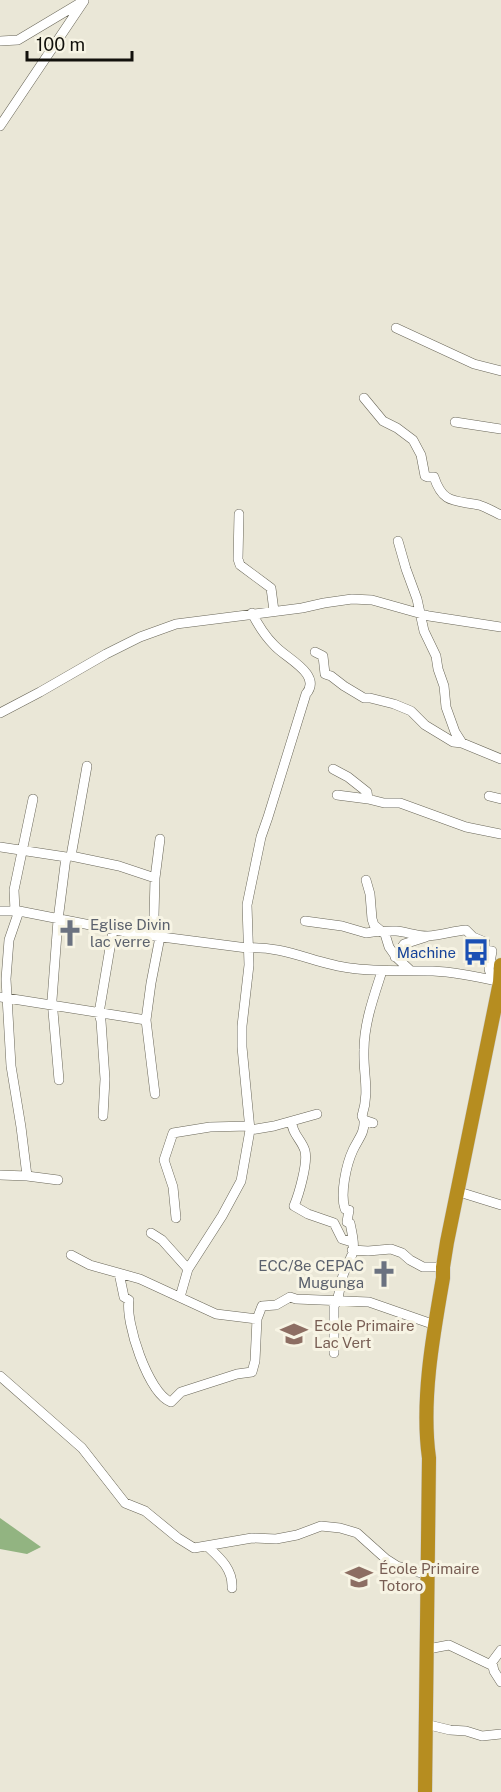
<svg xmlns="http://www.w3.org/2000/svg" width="501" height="1792" font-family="'Public Sans',sans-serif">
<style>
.forest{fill:#92b481}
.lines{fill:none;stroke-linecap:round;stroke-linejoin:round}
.minor-casing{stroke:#696658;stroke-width:10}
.highway-casing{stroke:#cbcbca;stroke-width:15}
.minor{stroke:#fff;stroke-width:9}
.highway{stroke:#b68d20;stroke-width:14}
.labels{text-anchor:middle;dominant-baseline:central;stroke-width:6;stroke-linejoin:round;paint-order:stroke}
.worship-label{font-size:15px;fill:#5b616d;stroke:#f7f4e4;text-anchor:start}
.transit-label{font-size:15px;fill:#164399;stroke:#f7f4e4;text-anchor:end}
.education-label{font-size:15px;fill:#785e54;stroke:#f7f4e4;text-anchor:start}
</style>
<rect width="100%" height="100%" fill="#eae7d7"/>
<path class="forest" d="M 0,1518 L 41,1547 L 27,1554 L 0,1549 Z"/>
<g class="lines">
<defs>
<path id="minor" d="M 0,41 L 18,40 L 80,3
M 0,126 L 84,1
M 396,328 L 474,364 L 501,371
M 364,398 L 383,421 L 397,428 L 413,440 L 421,455 L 425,476 L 428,477 L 434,477 C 443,504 454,500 479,505 C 486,507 494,512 501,515
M 455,422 L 501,429
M 239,514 L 238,559 L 240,565 L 271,588 L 274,611
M 398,541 L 406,569 L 417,599 L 424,631 L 436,656 L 438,669 L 444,686 L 446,707 L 455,732 L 462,743
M 315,652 L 323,656 L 325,674 L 331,676 L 344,686 L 364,698 L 370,698 L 394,704 L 411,711 L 425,725 L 453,742 L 462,743 L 501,759
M 0,713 L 40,692 L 106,654 L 140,637 L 176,624 L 302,608 L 324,603 L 352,599 L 372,600 L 429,616 L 501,627
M 333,769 L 348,777 L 367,792 L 368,799
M 337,795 L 368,799 L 384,803 L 400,803 L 466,827 L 501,834
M 489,796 L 501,799
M 0,847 L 66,857
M 71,856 L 87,766
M 366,880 L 370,894 L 372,919 L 374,925 L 385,934 L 389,947 L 396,957 L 411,971
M 0,911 L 19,911 L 131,933 L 247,948 C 283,945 316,964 350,968 C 378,972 405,970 433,971 C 456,972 479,977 501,982
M 15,911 L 14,890 L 33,799
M 19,911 L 9,940 L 6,979 L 11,1066 L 21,1127 L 27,1176
M 305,921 L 342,926 L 366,933 L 380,931
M 381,932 C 401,928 410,936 428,936 C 441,935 454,931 466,930 L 473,937 L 485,942 L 485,950 L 492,951 L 489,969 L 492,979
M 395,957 L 404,944 L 426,937
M 0,997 L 146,1020
M 59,1080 L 52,1000 L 58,920 L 66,857 L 71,856 L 119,866 L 155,878
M 155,1094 L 146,1020 L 151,983 L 160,937 L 154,916 L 155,878 L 160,839
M 103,1116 L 105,1079 L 101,1021 L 99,1013 L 113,930
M 292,1121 C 291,1133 302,1140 305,1151 C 308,1163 299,1194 294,1206 L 308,1214 L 334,1223 L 342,1239 L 352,1242
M 373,1123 L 364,1120 L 362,1116 C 370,1091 363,1075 364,1050 C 364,1023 374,996 382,971
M 250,1130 L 274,1126 L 317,1114
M 0,1175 L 27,1176 L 58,1180
M 456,1191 L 501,1205
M 176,1218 L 173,1187 L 164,1160 L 173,1133 L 210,1127 L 249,1126
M 151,1233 L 162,1240 L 188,1269
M 352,1250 L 368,1251 L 391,1249 L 402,1253 L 410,1260 L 423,1267 L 443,1267
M 71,1255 L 90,1265 L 140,1279 L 216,1314 L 257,1319 L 262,1306 L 276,1305 L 290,1297 L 296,1299 L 369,1302 L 435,1325
M 119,1273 L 124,1297 L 129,1300 C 125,1322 148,1393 171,1402 L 181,1392 L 237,1374 L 252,1372 L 255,1361 L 257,1319
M 180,1297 L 188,1269 L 222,1216 L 241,1181 L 250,1130 L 242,1047 L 242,1026 L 249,965 L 247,905 L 261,837 L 268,817 L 306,694 C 323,674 285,658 274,645 C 266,637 257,623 252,613
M 334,1353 L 334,1306 C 340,1298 339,1288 342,1279 C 344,1270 348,1264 351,1257 C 356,1248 352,1233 350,1223 L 347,1222 L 349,1210 L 345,1209 C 340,1194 346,1165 353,1150 C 358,1139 365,1133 364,1120
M 0,1376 L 82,1448 L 125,1503 L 145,1511 L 178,1538 L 194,1548 L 252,1538 L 276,1539 L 297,1535 L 321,1526 L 340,1528 L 357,1533 L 386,1559 L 397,1566 L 428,1575
M 207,1546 C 220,1558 233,1569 232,1588
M 428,1649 L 449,1645 L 493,1666
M 501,1650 L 492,1662 L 494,1671 L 501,1682
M 425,1724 L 450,1730 L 466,1731 L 482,1736 L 501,1734"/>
<path id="highway" d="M 425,1792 L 429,1458 C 421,1401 433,1335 443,1278 L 443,1267 L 447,1242 L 500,982 L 501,965"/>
</defs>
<use href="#minor" class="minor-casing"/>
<use href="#highway" class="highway-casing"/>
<use href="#minor" class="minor"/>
<use href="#highway" class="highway"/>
</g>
<defs>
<symbol id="church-bare" viewBox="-9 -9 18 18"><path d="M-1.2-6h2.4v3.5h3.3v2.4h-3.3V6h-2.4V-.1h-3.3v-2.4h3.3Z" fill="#6b7280" stroke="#f7f4e4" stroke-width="2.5" paint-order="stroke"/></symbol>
<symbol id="bus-bare" viewBox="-9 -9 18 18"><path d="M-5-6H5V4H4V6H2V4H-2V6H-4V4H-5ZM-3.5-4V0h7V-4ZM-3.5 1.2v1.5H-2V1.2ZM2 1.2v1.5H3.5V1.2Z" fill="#1a4fb4" stroke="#f7f4e4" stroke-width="2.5" paint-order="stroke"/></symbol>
<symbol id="school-bare" viewBox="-9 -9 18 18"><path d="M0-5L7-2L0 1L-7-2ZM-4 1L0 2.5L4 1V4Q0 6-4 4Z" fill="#8d6e63" stroke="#f7f4e4" stroke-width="2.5" paint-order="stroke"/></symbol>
</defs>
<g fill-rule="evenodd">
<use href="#church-bare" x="51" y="914" width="38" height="38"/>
<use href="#bus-bare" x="457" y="933" width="38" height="38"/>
<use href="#church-bare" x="365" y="1255" width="38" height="38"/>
<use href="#school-bare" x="275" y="1315" width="38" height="38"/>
<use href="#school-bare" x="340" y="1558" width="38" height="38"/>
</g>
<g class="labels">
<g class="worship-label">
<text x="90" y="924">Eglise Divin<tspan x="90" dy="17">lac verre</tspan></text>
<text x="364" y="1265" text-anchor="end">ECC/8e CEPAC<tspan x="364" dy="17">Mugunga</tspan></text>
</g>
<g class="transit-label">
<text x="456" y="952">Machine</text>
</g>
<g class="education-label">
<text x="314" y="1325">Ecole Primaire<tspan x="314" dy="17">Lac Vert</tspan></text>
<text x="379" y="1568">École Primaire<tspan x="379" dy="17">Totoro</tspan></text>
</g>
</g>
<path d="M27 51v9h105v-9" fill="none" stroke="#12110c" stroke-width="3"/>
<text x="36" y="51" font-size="18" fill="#12110c" stroke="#f7f4e4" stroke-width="4.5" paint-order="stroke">100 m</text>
</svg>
